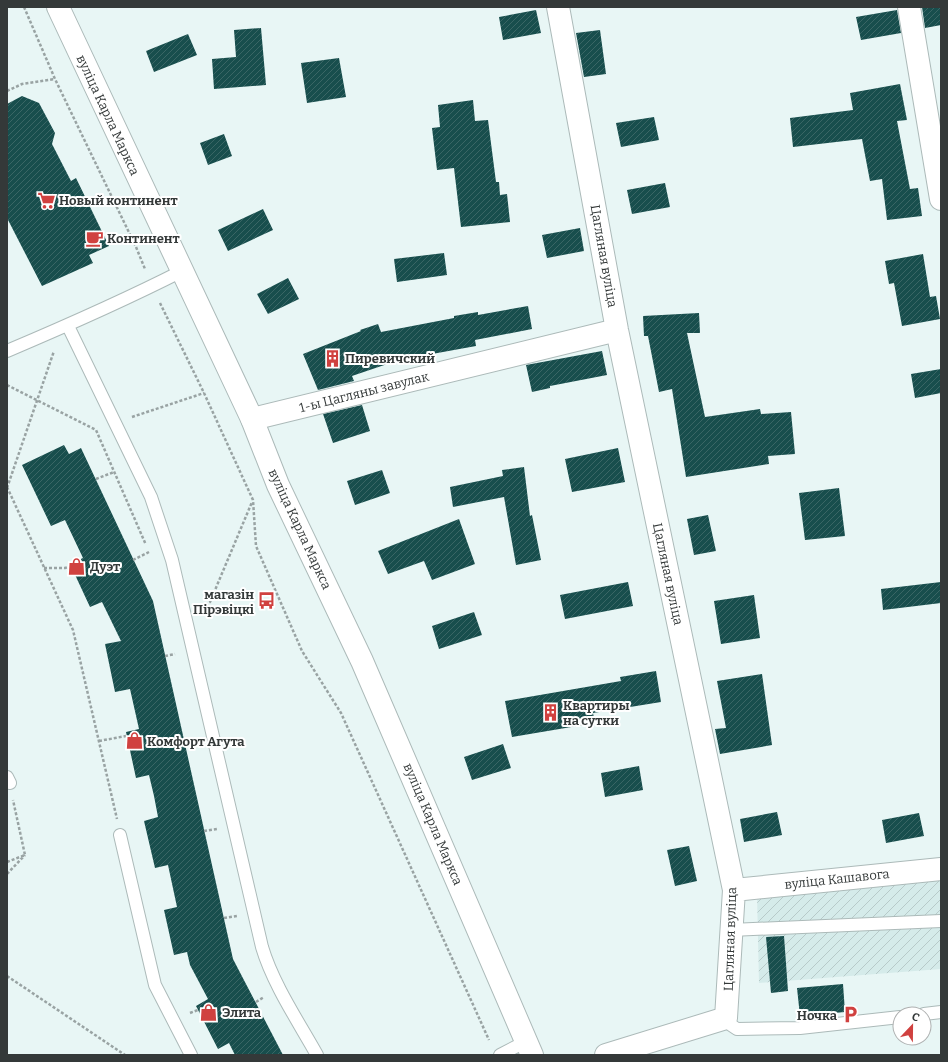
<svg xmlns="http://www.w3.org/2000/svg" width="948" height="1062" font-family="Bitter,serif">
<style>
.industrial{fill:url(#industrial-furrows)}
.building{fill:url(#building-hatch)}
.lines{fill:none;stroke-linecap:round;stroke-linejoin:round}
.lane-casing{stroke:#acbab9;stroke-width:14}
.street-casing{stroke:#acbab9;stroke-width:24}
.secondary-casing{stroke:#acbab9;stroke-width:24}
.path{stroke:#99a3a3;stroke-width:2.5;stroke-dasharray:3 2;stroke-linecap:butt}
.lane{stroke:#fff;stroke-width:12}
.street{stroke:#fff;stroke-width:22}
.secondary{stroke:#fff;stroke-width:22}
.labels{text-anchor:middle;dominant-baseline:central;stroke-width:4;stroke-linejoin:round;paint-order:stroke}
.street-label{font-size:13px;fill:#343939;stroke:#fff}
.poi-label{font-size:13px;font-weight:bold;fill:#343939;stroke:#fff;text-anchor:start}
</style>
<defs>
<pattern id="industrial-furrows" width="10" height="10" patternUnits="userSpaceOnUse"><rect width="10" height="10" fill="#d5ebea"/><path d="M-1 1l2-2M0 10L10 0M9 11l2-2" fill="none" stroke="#b7cac9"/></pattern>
<pattern id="building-hatch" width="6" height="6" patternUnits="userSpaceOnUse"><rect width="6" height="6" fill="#184e4d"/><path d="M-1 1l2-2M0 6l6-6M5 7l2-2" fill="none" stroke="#3a6665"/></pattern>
</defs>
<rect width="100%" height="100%" fill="#e8f6f5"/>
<path class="industrial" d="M 941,880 L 941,969 L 759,983 L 757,894 Z"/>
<path class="building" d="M 922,7 L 941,7 L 941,25 L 925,28 Z
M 536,10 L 541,33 L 503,40 L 499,17 Z
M 897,10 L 901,33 L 861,40 L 856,17 Z
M 261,28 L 266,85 L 214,89 L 212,59 L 236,57 L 234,30 Z
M 600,30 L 606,74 L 584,77 L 576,33 Z
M 188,34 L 197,55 L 154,72 L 146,51 Z
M 339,58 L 346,97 L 307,103 L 301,63 Z
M 900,84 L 907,120 L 897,121 L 910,189 L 918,188 L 922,216 L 887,220 L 882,179 L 870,181 L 862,139 L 793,147 L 790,118 L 853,110 L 850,93 Z
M 22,96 L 39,103 L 55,133 L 52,144 L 71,181 L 76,178 L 109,246 L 89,255 L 93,263 L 42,286 L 7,218 L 7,104 Z
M 473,100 L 475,121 L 488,120 L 496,182 L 499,182 L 500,195 L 507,194 L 510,222 L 461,227 L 454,168 L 437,170 L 432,128 L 440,127 L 438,105 Z
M 654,117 L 659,140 L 621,147 L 616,123 Z
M 224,134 L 232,156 L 208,165 L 200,143 Z
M 665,183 L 670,207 L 632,214 L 627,190 Z
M 263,209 L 273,230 L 228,251 L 218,230 Z
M 580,228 L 584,251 L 547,258 L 542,235 Z
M 444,253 L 447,275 L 397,282 L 394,259 Z
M 923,254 L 930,297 L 936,296 L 940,319 L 902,326 L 894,283 L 889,284 L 885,261 Z
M 288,278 L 299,299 L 268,314 L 257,294 Z
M 528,306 L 532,329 L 475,340 L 476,346 L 399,360 L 352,376 L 354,381 L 318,390 L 303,354 L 361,331 L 360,330 L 378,324 L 381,332 L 454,318 L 454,316 L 478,312 L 478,315 Z
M 699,313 L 700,333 L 687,333 L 705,417 L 760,409 L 761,414 L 791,412 L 795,454 L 768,456 L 769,464 L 686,477 L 672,389 L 659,392 L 648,336 L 644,336 L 643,316 Z
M 602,351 L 607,375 L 550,386 L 550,388 L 532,392 L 526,365 Z
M 941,369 L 941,393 L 915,398 L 911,374 Z
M 362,405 L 370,431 L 333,443 L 323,414 Z
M 64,445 L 69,454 L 81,448 L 153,601 L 233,959 L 283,1055 L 235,1055 L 229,1043 L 218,1049 L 196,1006 L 208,999 L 190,965 L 187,952 L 174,955 L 164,910 L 177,907 L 168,865 L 155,868 L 144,821 L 158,817 L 154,796 L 149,775 L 136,778 L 126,732 L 139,729 L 130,689 L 115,692 L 105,644 L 121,641 L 102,602 L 90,607 L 70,564 L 83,558 L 65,520 L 51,526 L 22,465 Z
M 618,448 L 625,482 L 572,492 L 565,459 Z
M 524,467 L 530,516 L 532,515 L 541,560 L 516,565 L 504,497 L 453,507 L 450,487 L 503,476 L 502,470 Z
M 382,470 L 390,493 L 355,505 L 347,481 Z
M 839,488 L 845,536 L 805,540 L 799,493 Z
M 708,515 L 716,551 L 694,555 L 687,519 Z
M 459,519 L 475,564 L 432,580 L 424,561 L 388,574 L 378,551 Z
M 628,582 L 633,606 L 565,619 L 560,595 Z
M 941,582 L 941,603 L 883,610 L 881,589 Z
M 754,595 L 760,638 L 721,644 L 714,601 Z
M 474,612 L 482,635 L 439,649 L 432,626 Z
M 656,671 L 661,702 L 593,713 L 595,723 L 512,737 L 505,701 L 621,681 L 620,677 Z
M 762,674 L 772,745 L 720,754 L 715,729 L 726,728 L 717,681 Z
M 503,744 L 511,768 L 472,780 L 464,757 Z
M 639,766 L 643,790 L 605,797 L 601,773 Z
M 777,812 L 782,835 L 744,842 L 740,819 Z
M 919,813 L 924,836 L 886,843 L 882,820 Z
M 689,846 L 697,881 L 675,886 L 667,850 Z
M 784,936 L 788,991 L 771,993 L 766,937 Z
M 843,984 L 845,1012 L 800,1016 L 797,988 Z"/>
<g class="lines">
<defs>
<path id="lane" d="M 68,326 L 151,497 L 172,560 L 262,947 C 273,984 298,1021 317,1055
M 7,351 C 66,326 125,300 182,271
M 7,777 L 10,783
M 120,835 L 155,985 L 191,1055
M 731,930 L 941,921
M 924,1014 L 941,1012
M 726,1018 L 731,1025 L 737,1029 L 800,1028 L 900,1017
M 500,1055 L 527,1041"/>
<path id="street" d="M 558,7 L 617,330 L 734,890 L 726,1018 L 606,1055
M 909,7 L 941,199
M 252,419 L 617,330
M 734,890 L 941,869"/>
<path id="secondary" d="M 58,7 L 252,419 L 278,485 L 362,661 L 532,1055"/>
</defs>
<use href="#lane" class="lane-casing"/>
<use href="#street" class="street-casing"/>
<use href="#secondary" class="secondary-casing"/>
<path class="path" d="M 24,7 L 55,79 L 136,247 L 145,269
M 7,91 L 22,84 L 55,79
M 160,303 L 204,393 L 253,500 L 256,546 L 302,651 L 341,713 L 489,1040
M 7,385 L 96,430 L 146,545
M 132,417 L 204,393
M 96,479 L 114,472
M 7,487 L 73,630 L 117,819
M 7,488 L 54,351
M 133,560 L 149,552
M 44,568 L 65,568 L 71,566
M 201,608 L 210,602 L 252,502
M 165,656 L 175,654
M 99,741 L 126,736
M 184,744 L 195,740
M 204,831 L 217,829
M 7,862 L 25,855 L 13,800
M 7,874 L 25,855
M 224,918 L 237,916
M 7,976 L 125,1055
M 256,1002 L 264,997
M 190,1013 L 198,1010"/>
<use href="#lane" class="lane"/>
<use href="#street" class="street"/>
<use href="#secondary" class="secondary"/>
</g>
<defs>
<symbol id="supermarket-bare" viewBox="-9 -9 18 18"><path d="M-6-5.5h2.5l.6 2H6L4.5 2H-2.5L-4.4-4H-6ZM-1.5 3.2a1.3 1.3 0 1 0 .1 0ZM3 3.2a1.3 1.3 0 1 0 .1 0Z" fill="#d0413f" stroke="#fff" stroke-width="2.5" paint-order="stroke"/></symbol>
<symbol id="cafe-bare" viewBox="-9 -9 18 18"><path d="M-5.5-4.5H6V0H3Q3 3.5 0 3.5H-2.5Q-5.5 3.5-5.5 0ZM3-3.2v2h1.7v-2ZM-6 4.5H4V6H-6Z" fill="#d0413f" stroke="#fff" stroke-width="2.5" paint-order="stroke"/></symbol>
<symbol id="building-bare" viewBox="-9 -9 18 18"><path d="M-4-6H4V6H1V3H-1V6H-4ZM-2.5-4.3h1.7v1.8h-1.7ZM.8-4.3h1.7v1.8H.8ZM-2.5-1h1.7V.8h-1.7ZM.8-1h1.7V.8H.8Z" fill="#d0413f" stroke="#fff" stroke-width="2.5" paint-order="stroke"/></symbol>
<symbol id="shop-bare" viewBox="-9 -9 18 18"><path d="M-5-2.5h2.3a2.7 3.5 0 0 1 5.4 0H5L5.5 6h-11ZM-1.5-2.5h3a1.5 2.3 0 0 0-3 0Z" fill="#d0413f" stroke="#fff" stroke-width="2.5" paint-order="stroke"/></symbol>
<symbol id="bus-bare" viewBox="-9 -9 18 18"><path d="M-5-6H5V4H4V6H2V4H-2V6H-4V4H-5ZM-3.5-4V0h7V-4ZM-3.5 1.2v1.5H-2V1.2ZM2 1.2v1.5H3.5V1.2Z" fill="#d0413f" stroke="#fff" stroke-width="2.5" paint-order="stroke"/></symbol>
<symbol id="parking-bare" viewBox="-9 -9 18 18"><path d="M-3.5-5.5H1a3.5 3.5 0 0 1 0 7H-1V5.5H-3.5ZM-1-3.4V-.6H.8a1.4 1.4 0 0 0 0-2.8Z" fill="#d0413f" stroke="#fff" stroke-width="2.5" paint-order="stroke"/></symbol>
</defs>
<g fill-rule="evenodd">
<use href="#supermarket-bare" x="34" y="188" width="25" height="25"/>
<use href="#cafe-bare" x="82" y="226" width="25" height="25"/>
<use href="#building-bare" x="320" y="346" width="25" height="25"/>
<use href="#shop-bare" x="64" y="554" width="25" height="25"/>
<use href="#bus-bare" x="254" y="588" width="25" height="25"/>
<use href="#building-bare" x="538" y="700" width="25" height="25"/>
<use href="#shop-bare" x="122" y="728" width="25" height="25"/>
<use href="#shop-bare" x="196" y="1000" width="25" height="25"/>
<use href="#parking-bare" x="838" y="1002" width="25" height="25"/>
</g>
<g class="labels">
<g class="street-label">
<text transform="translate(108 115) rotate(65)">вуліца Карла Маркса</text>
<text transform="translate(604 256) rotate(80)">Цагляная вуліца</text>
<text transform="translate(364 392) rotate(-14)">1-ы Цагляны завулак</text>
<text transform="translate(300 529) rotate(65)">вуліца Карла Маркса</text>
<text transform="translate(668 574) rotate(78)">Цагляная вуліца</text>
<text transform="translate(433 824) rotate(67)">вуліца Карла Маркса</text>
<text transform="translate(837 879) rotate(-6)">вуліца Кашавога</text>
<text transform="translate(730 939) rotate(-88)">Цагляная вуліца</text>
</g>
<g class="poi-label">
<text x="59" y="200">Новый континент</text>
<text x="107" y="238">Континент</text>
<text x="345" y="358">Пиревичский</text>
<text x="90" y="566">Дуэт</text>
<text x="254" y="594" text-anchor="end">магазін<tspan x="254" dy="15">Пірэвіцкі</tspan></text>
<text x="563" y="705">Квартиры<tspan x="563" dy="15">на сутки</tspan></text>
<text x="147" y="741">Комфорт Агута</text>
<text x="222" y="1012">Элита</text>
<text x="837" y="1015" text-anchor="end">Ночка</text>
</g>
</g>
<rect width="948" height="1062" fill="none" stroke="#343939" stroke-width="16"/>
<g transform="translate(912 1026) rotate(22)"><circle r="19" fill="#ffffff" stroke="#aeb0b0"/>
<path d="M0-3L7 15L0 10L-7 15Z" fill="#d0413f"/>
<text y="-6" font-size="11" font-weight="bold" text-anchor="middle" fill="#343939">С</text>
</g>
</svg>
